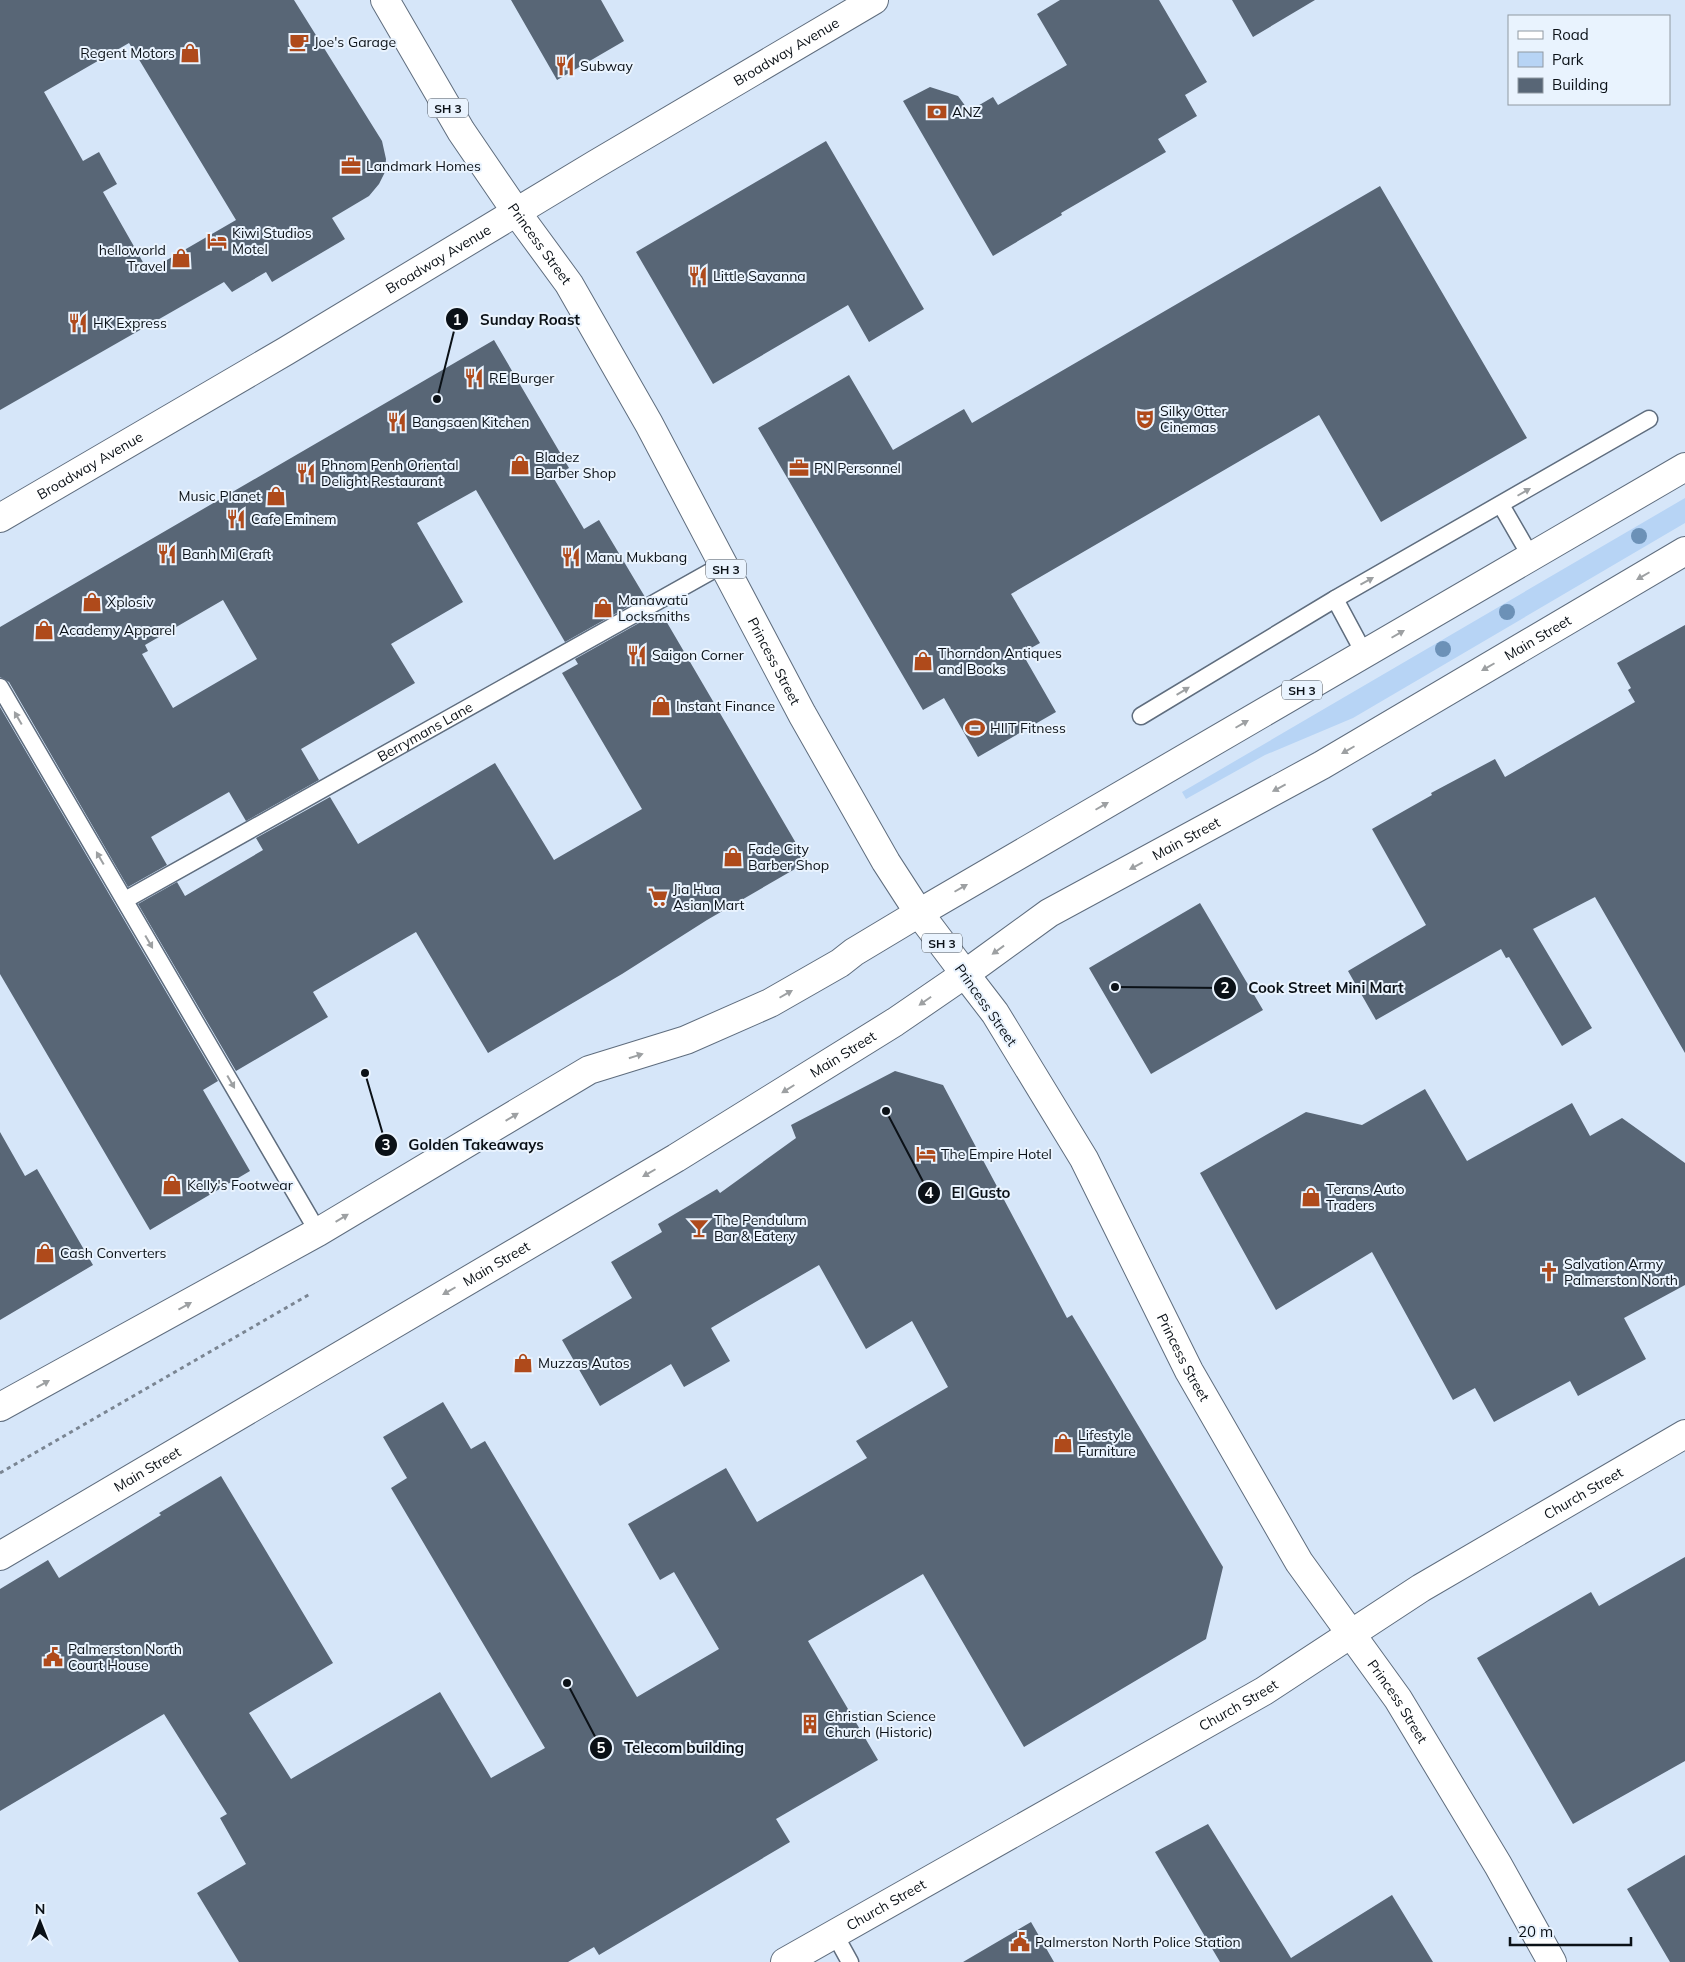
<svg xmlns="http://www.w3.org/2000/svg" width="1685" height="1962" font-family="Mulish,sans-serif">
<style>
.green{fill:#b7d4f5}
.building{fill:#586676;fill-rule:evenodd}
.lines{fill:none;stroke-linecap:round;stroke-linejoin:round}
.service-casing{stroke:#5f6d7e;stroke-width:19}
.minor-casing{stroke:#5f6d7e;stroke-width:30}
.secondary-casing{stroke:#5f6d7e;stroke-width:30}
.trunk-casing{stroke:#5f6d7e;stroke-width:30}
.path{stroke:#7a8592;stroke-width:3;stroke-dasharray:4 4;stroke-linecap:butt}
.service{stroke:#fff;stroke-width:16}
.minor{stroke:#fff;stroke-width:28}
.secondary{stroke:#fff;stroke-width:28}
.trunk{stroke:#fff;stroke-width:28}
.tree{fill:#6c91b7}
.oneway{fill:#9da0a2}
.labels{text-anchor:middle;dominant-baseline:central;stroke-width:4;stroke-linejoin:round;paint-order:stroke}
.shield{fill:#e9f3fe;stroke:#4e555c;stroke-width:1}
.shield-label{font-size:12px;font-weight:bold;fill:#0b1117}
.poi-label{font-size:14px;fill:#0b1117;stroke:#e9f3fe;text-anchor:start}
.street-label{font-size:14px;fill:#0b1117;stroke:#e9f3fe}
.leader{fill:none;stroke:#0b1117;stroke-width:2}
.callout-dot{fill:#0b1117;stroke:#e9f3fe;stroke-width:2}
.mark-label{font-size:15px;text-anchor:middle;font-weight:bold;fill:#fff}
.callout-label{font-size:15px;text-anchor:middle;font-weight:bold;fill:#0b1117;stroke:#e9f3fe;stroke-width:4;stroke-linejoin:round;paint-order:stroke}
</style>
<rect width="100%" height="100%" fill="#d6e6f9"/>
<path class="green" d="M 1685,498 L 1685,523 L 1353,718 L 1265,755 L 1186,799 L 1182,792 Z"/>
<path class="building" d="M 0,0 L 294,0 L 382,141 L 386,159 L 385,172 L 379,184 L 369,196 L 332,218 L 345,239 L 272,282 L 266,272 L 232,292 L 224,282 L 0,410 ZM 129,43 L 236,220 L 148,271 L 103,192 L 117,184 L 99,152 L 83,161 L 44,92 Z
M 511,0 L 601,0 L 624,41 L 557,80 Z
M 1060,0 L 1159,0 L 1207,82 L 1185,95 L 1197,116 L 1158,139 L 1166,152 L 1061,213 L 1062,215 L 993,256 L 903,101 L 930,87 L 958,96 L 969,111 L 993,97 L 998,105 L 1067,65 L 1037,14 Z
M 1232,0 L 1315,0 L 1253,37 Z
M 826,141 L 924,309 L 869,342 L 848,305 L 713,384 L 636,252 Z
M 1380,186 L 1527,438 L 1381,522 L 1319,415 L 1011,594 L 1040,643 L 1022,653 L 1056,712 L 978,757 L 944,698 L 923,710 L 758,428 L 849,375 L 893,450 L 964,409 L 972,423 Z
M 494,340 L 569,468 L 553,477 L 584,529 L 599,520 L 645,597 L 565,642 L 476,490 L 417,523 L 463,602 L 391,644 L 415,683 L 301,749 L 319,780 L 246,821 L 229,792 L 151,837 L 167,865 L 128,887 L 9,682 L 0,677 L 0,627 ZM 223,600 L 257,659 L 173,708 L 142,654 L 148,651 L 145,645 Z
M 655,614 L 657,618 L 662,614 L 807,862 L 707,920 L 622,974 L 488,1053 L 416,932 L 313,992 L 328,1017 L 236,1071 L 138,904 L 177,882 L 185,896 L 263,850 L 256,838 L 330,797 L 358,844 L 495,763 L 554,860 L 642,809 L 562,673 L 578,664 L 575,659 Z
M 1685,625 L 1685,1053 L 1595,897 L 1533,929 L 1592,1028 L 1562,1046 L 1509,957 L 1506,958 L 1501,949 L 1376,1020 L 1348,971 L 1426,925 L 1372,829 L 1432,795 L 1431,793 L 1495,759 L 1505,777 L 1635,702 L 1628,690 L 1631,688 L 1617,663 Z
M 0,707 L 218,1081 L 203,1090 L 250,1171 L 150,1230 L 0,974 Z
M 1200,903 L 1263,1010 L 1151,1074 L 1089,968 Z
M 895,1071 L 943,1085 L 1067,1318 L 1072,1315 L 1223,1567 L 1206,1639 L 1024,1747 L 923,1574 L 808,1641 L 878,1760 L 776,1819 L 790,1842 L 599,1955 L 594,1947 L 568,1962 L 239,1962 L 197,1893 L 246,1864 L 220,1818 L 227,1814 L 164,1714 L 0,1811 L 0,1589 L 48,1560 L 59,1578 L 161,1515 L 159,1513 L 221,1476 L 333,1663 L 249,1713 L 291,1779 L 440,1692 L 491,1778 L 545,1748 L 391,1488 L 407,1478 L 383,1437 L 443,1402 L 471,1449 L 485,1441 L 637,1697 L 719,1649 L 674,1572 L 660,1580 L 628,1524 L 726,1468 L 757,1522 L 867,1458 L 856,1441 L 948,1387 L 912,1321 L 866,1349 L 819,1265 L 711,1328 L 730,1361 L 684,1387 L 671,1364 L 600,1406 L 562,1340 L 632,1298 L 611,1262 L 662,1232 L 658,1224 L 717,1189 L 720,1193 L 796,1138 L 791,1125 Z
M 1425,1089 L 1467,1161 L 1572,1103 L 1590,1136 L 1622,1118 L 1685,1163 L 1685,1285 L 1624,1318 L 1646,1359 L 1578,1396 L 1570,1381 L 1494,1422 L 1475,1388 L 1453,1400 L 1372,1252 L 1276,1310 L 1200,1173 L 1306,1112 L 1362,1125 Z
M 0,1132 L 25,1176 L 37,1169 L 93,1265 L 0,1320 Z
M 1685,1557 L 1685,1761 L 1573,1824 L 1477,1658 L 1591,1592 L 1599,1606 Z
M 1208,1824 L 1291,1958 L 1392,1895 L 1433,1962 L 1220,1962 L 1155,1852 Z
M 1685,1855 L 1685,1962 L 1670,1962 L 1627,1889 Z
M 1031,1922 L 1054,1962 L 963,1962 Z"/>
<g class="lines">
<defs>
<g id="service">
<path d="M 1501,505 L 1531,557"/>
<path d="M 1335,599 L 1364,653"/>
<path d="M 0,687 L 318,1232"/>
<path d="M 1141,716 L 1335,599 L 1649,419"/>
<path id="s1" d="M 125,900 L 724,564"/>
<path d="M 834,1933 L 850,1962"/>
</g>
<g id="minor">
<path id="s2" d="M 0,518 L 286,351 L 596,164 L 874,0"/>
<path d="M 0,1407 L 318,1232 L 589,1070 L 686,1040 L 770,1003 L 840,963 L 854,952 L 919,913"/>
<path id="s3" d="M 0,1556 L 676,1158 L 895,1022 L 965,974"/>
<path id="s4" d="M 785,1962 L 1264,1691 L 1421,1588 L 1685,1434"/>
</g>
<g id="secondary">
<path id="s5" d="M 965,974 L 995,1013 L 1084,1159 L 1189,1371 L 1299,1562 L 1398,1699 L 1498,1865 L 1552,1962"/>
</g>
<g id="trunk">
<path id="s6" d="M 385,0 L 461,131 L 517,213 L 569,284 L 649,424 L 802,714 L 886,862 L 919,913 L 965,974 L 1049,913 L 1322,765 L 1685,551"/>
<path d="M 919,913 L 1685,467"/>
</g>
</defs>
<use href="#service" class="service-casing"/>
<use href="#minor" class="minor-casing"/>
<use href="#secondary" class="secondary-casing"/>
<use href="#trunk" class="trunk-casing"/>
<path class="path" d="M 0,1473 L 310,1294"/>
<use href="#service" class="service"/>
<use href="#minor" class="minor"/>
<use href="#secondary" class="secondary"/>
<use href="#trunk" class="trunk"/>
</g>
<g class="tree">
<circle cx="1639" cy="536" r="8"/>
<circle cx="1507" cy="612" r="8"/>
<circle cx="1443" cy="649" r="8"/>
</g>
<defs><path id="oneway-solid" d="M-6-.8H1V-3.2L6.5 0L1 3.2V.8H-6Z" transform="scale(1.25)"/></defs>
<g class="oneway">
<use href="#oneway-solid" transform="translate(1524 492) rotate(-30)"/>
<use href="#oneway-solid" transform="translate(1643 576) rotate(150)"/>
<use href="#oneway-solid" transform="translate(1367 581) rotate(-29)"/>
<use href="#oneway-solid" transform="translate(1398 634) rotate(-30)"/>
<use href="#oneway-solid" transform="translate(1488 667) rotate(150)"/>
<use href="#oneway-solid" transform="translate(1183 691) rotate(-31)"/>
<use href="#oneway-solid" transform="translate(18 718) rotate(-120)"/>
<use href="#oneway-solid" transform="translate(1242 724) rotate(-30)"/>
<use href="#oneway-solid" transform="translate(1348 750) rotate(150)"/>
<use href="#oneway-solid" transform="translate(1279 788) rotate(152)"/>
<use href="#oneway-solid" transform="translate(1102 806) rotate(-30)"/>
<use href="#oneway-solid" transform="translate(100 858) rotate(-120)"/>
<use href="#oneway-solid" transform="translate(1136 866) rotate(152)"/>
<use href="#oneway-solid" transform="translate(961 888) rotate(-30)"/>
<use href="#oneway-solid" transform="translate(149 942) rotate(60)"/>
<use href="#oneway-solid" transform="translate(998 950) rotate(144)"/>
<use href="#oneway-solid" transform="translate(786 994) rotate(-30)"/>
<use href="#oneway-solid" transform="translate(925 1001) rotate(145)"/>
<use href="#oneway-solid" transform="translate(636 1056) rotate(-17)"/>
<use href="#oneway-solid" transform="translate(231 1082) rotate(60)"/>
<use href="#oneway-solid" transform="translate(788 1089) rotate(148)"/>
<use href="#oneway-solid" transform="translate(512 1117) rotate(-31)"/>
<use href="#oneway-solid" transform="translate(649 1173) rotate(150)"/>
<use href="#oneway-solid" transform="translate(342 1218) rotate(-31)"/>
<use href="#oneway-solid" transform="translate(449 1291) rotate(150)"/>
<use href="#oneway-solid" transform="translate(185 1306) rotate(-29)"/>
<use href="#oneway-solid" transform="translate(43 1384) rotate(-29)"/>
</g>
<defs>
<symbol id="cafe-bare" viewBox="-9 -9 18 18"><path d="M-5.5-4.5H6V0H3Q3 3.5 0 3.5H-2.5Q-5.5 3.5-5.5 0ZM3-3.2v2h1.7v-2ZM-6 4.5H4V6H-6Z" fill="#af4a1b" stroke="#e9f3fe" stroke-width="2.5" paint-order="stroke"/></symbol>
<symbol id="shop-bare" viewBox="-9 -9 18 18"><path d="M-5-2.5h2.3a2.7 3.5 0 0 1 5.4 0H5L5.5 6h-11ZM-1.5-2.5h3a1.5 2.3 0 0 0-3 0Z" fill="#af4a1b" stroke="#e9f3fe" stroke-width="2.5" paint-order="stroke"/></symbol>
<symbol id="restaurant-bare" viewBox="-9 -9 18 18"><path d="M-5-6h1v4h1v-4h1v4h1v-4h1v5L-1.5 .5V6h-2V.5L-5-1ZM5-6V6H3V1.5H1.5Q1.5-4 5-6Z" fill="#af4a1b" stroke="#e9f3fe" stroke-width="2.5" paint-order="stroke"/></symbol>
<symbol id="bank-bare" viewBox="-9 -9 18 18"><path d="M-6-4H6V4H-6ZM0-2.3a2.3 2.3 0 1 0 0 4.6a2.3 2.3 0 1 0 0-4.6Z" fill="#af4a1b" stroke="#e9f3fe" stroke-width="2.5" paint-order="stroke"/></symbol>
<symbol id="office-bare" viewBox="-9 -9 18 18"><path d="M-6-3h4V-5.5h4V-3h4V5H-6ZM-1-4.5V-3h2v-1.5ZM-6 0V1H6V0Z" fill="#af4a1b" stroke="#e9f3fe" stroke-width="2.5" paint-order="stroke"/></symbol>
<symbol id="hotel-bare" viewBox="-9 -9 18 18"><path d="M-6-4.5h1.5V1H6V5H4.5V3h-9V5H-6ZM-4 0a1.8 1.8 0 1 1 3.6 0ZM.5 0V-2.5h3Q6-2.5 6 0Z" fill="#af4a1b" stroke="#e9f3fe" stroke-width="2.5" paint-order="stroke"/></symbol>
<symbol id="theatre-bare" viewBox="-9 -9 18 18"><path d="M-5-5.5Q0-4 5-5.5V0Q5 5 0 6Q-5 5-5 0ZM-3.3-2.5H-1v1.5H-3.3ZM1-2.5H3.3v1.5H1ZM-2.8 1Q0 5.5 2.8 1Z" fill="#af4a1b" stroke="#e9f3fe" stroke-width="2.5" paint-order="stroke"/></symbol>
<symbol id="stadium-bare" viewBox="-9 -9 18 18"><path d="M0-5a6.5 5 0 1 0 0 10a6.5 5 0 1 0 0-10ZM-3.5-1.8h7v3.6h-7Z" fill="#af4a1b" stroke="#e9f3fe" stroke-width="2.5" paint-order="stroke"/></symbol>
<symbol id="supermarket-bare" viewBox="-9 -9 18 18"><path d="M-6-5.5h2.5l.6 2H6L4.5 2H-2.5L-4.4-4H-6ZM-1.5 3.2a1.3 1.3 0 1 0 .1 0ZM3 3.2a1.3 1.3 0 1 0 .1 0Z" fill="#af4a1b" stroke="#e9f3fe" stroke-width="2.5" paint-order="stroke"/></symbol>
<symbol id="bar-bare" viewBox="-9 -9 18 18"><path d="M-6-5H6L.8 .8V4.5H3.5V6h-7V4.5H-.8V.8Z" fill="#af4a1b" stroke="#e9f3fe" stroke-width="2.5" paint-order="stroke"/></symbol>
<symbol id="church-bare" viewBox="-9 -9 18 18"><path d="M-1.2-6h2.4v3.5h3.3v2.4h-3.3V6h-2.4V-.1h-3.3v-2.4h3.3Z" fill="#af4a1b" stroke="#e9f3fe" stroke-width="2.5" paint-order="stroke"/></symbol>
<symbol id="civic-bare" viewBox="-9 -9 18 18"><path d="M-.6-6.5H3V-4.5H.6V-3L4-1V1h2V6H-6V1h2V-1L-.6-3ZM-1.2 2.5V6h2.4V2.5Z" fill="#af4a1b" stroke="#e9f3fe" stroke-width="2.5" paint-order="stroke"/></symbol>
<symbol id="building-bare" viewBox="-9 -9 18 18"><path d="M-4-6H4V6H1V3H-1V6H-4ZM-2.5-4.3h1.7v1.8h-1.7ZM.8-4.3h1.7v1.8H.8ZM-2.5-1h1.7V.8h-1.7ZM.8-1h1.7V.8H.8Z" fill="#af4a1b" stroke="#e9f3fe" stroke-width="2.5" paint-order="stroke"/></symbol>
</defs>
<g fill-rule="evenodd">
<use href="#cafe-bare" x="285" y="28" width="28" height="28"/>
<use href="#shop-bare" x="176" y="39" width="28" height="28"/>
<use href="#restaurant-bare" x="551" y="52" width="28" height="28"/>
<use href="#bank-bare" x="923" y="98" width="28" height="28"/>
<use href="#office-bare" x="337" y="152" width="28" height="28"/>
<use href="#hotel-bare" x="203" y="227" width="28" height="28"/>
<use href="#shop-bare" x="167" y="244" width="28" height="28"/>
<use href="#restaurant-bare" x="684" y="262" width="28" height="28"/>
<use href="#restaurant-bare" x="64" y="309" width="28" height="28"/>
<use href="#restaurant-bare" x="460" y="364" width="28" height="28"/>
<use href="#theatre-bare" x="1131" y="405" width="28" height="28"/>
<use href="#restaurant-bare" x="383" y="408" width="28" height="28"/>
<use href="#shop-bare" x="506" y="451" width="28" height="28"/>
<use href="#office-bare" x="785" y="454" width="28" height="28"/>
<use href="#restaurant-bare" x="292" y="459" width="28" height="28"/>
<use href="#shop-bare" x="262" y="482" width="28" height="28"/>
<use href="#restaurant-bare" x="222" y="505" width="28" height="28"/>
<use href="#restaurant-bare" x="153" y="540" width="28" height="28"/>
<use href="#restaurant-bare" x="557" y="543" width="28" height="28"/>
<use href="#shop-bare" x="78" y="588" width="28" height="28"/>
<use href="#shop-bare" x="589" y="594" width="28" height="28"/>
<use href="#shop-bare" x="30" y="616" width="28" height="28"/>
<use href="#restaurant-bare" x="623" y="641" width="28" height="28"/>
<use href="#shop-bare" x="909" y="647" width="28" height="28"/>
<use href="#shop-bare" x="647" y="692" width="28" height="28"/>
<use href="#stadium-bare" x="961" y="714" width="28" height="28"/>
<use href="#shop-bare" x="719" y="843" width="28" height="28"/>
<use href="#supermarket-bare" x="644" y="883" width="28" height="28"/>
<use href="#hotel-bare" x="912" y="1140" width="28" height="28"/>
<use href="#shop-bare" x="158" y="1171" width="28" height="28"/>
<use href="#shop-bare" x="1297" y="1183" width="28" height="28"/>
<use href="#bar-bare" x="685" y="1214" width="28" height="28"/>
<use href="#shop-bare" x="31" y="1239" width="28" height="28"/>
<use href="#church-bare" x="1535" y="1258" width="28" height="28"/>
<use href="#shop-bare" x="509" y="1349" width="28" height="28"/>
<use href="#shop-bare" x="1049" y="1429" width="28" height="28"/>
<use href="#civic-bare" x="39" y="1643" width="28" height="28"/>
<use href="#building-bare" x="796" y="1710" width="28" height="28"/>
<use href="#civic-bare" x="1006" y="1928" width="28" height="28"/>
</g>
<g class="labels">
<g class="shield">
<rect x="428" y="98.5" width="40" height="19" rx="4"/>
<rect x="706" y="559.5" width="40" height="19" rx="4"/>
<rect x="1282" y="680.5" width="40" height="19" rx="4"/>
<rect x="922" y="933.5" width="40" height="19" rx="4"/>
</g>
<g class="shield-label">
<text x="448" y="108">SH 3</text>
<text x="726" y="569">SH 3</text>
<text x="1302" y="690">SH 3</text>
<text x="942" y="943">SH 3</text>
</g>
<g class="poi-label">
<text x="314" y="42">Joe's Garage</text>
<text x="175" y="53" text-anchor="end">Regent Motors</text>
<text x="580" y="66">Subway</text>
<text x="952" y="112">ANZ</text>
<text x="366" y="166">Landmark Homes</text>
<text x="232" y="233">Kiwi Studios<tspan x="232" dy="16">Motel</tspan></text>
<text x="166" y="250" text-anchor="end">helloworld<tspan x="166" dy="16">Travel</tspan></text>
<text x="713" y="276">Little Savanna</text>
<text x="93" y="323">HK Express</text>
<text x="489" y="378">RE Burger</text>
<text x="1160" y="411">Silky Otter<tspan x="1160" dy="16">Cinemas</tspan></text>
<text x="412" y="422">Bangsaen Kitchen</text>
<text x="535" y="457">Bladez<tspan x="535" dy="16">Barber Shop</tspan></text>
<text x="321" y="465">Phnom Penh Oriental<tspan x="321" dy="16">Delight Restaurant</tspan></text>
<text x="814" y="468">PN Personnel</text>
<text x="261" y="496" text-anchor="end">Music Planet</text>
<text x="251" y="519">Cafe Eminem</text>
<text x="182" y="554">Banh Mi Craft</text>
<text x="586" y="557">Manu Mukbang</text>
<text x="618" y="600">Manawatū<tspan x="618" dy="16">Locksmiths</tspan></text>
<text x="107" y="602">Xplosiv</text>
<text x="59" y="630">Academy Apparel</text>
<text x="938" y="653">Thorndon Antiques<tspan x="938" dy="16">and Books</tspan></text>
<text x="652" y="655">Saigon Corner</text>
<text x="676" y="706">Instant Finance</text>
<text x="990" y="728">HIIT Fitness</text>
<text x="748" y="849">Fade City<tspan x="748" dy="16">Barber Shop</tspan></text>
<text x="673" y="889">Jia Hua<tspan x="673" dy="16">Asian Mart</tspan></text>
<text x="941" y="1154">The Empire Hotel</text>
<text x="187" y="1185">Kelly's Footwear</text>
<text x="1326" y="1189">Terans Auto<tspan x="1326" dy="16">Traders</tspan></text>
<text x="714" y="1220">The Pendulum<tspan x="714" dy="16">Bar &amp; Eatery</tspan></text>
<text x="60" y="1253">Cash Converters</text>
<text x="1564" y="1264">Salvation Army<tspan x="1564" dy="16">Palmerston North</tspan></text>
<text x="538" y="1363">Muzzas Autos</text>
<text x="1078" y="1435">Lifestyle<tspan x="1078" dy="16">Furniture</tspan></text>
<text x="68" y="1649">Palmerston North<tspan x="68" dy="16">Court House</tspan></text>
<text x="825" y="1716">Christian Science<tspan x="825" dy="16">Church (Historic)</tspan></text>
<text x="1035" y="1942">Palmerston North Police Station</text>
</g>
<g class="street-label">
<text stroke="none"><textPath href="#s2" startOffset="914">Broadway Avenue</textPath></text>
<text stroke="none"><textPath href="#s6" startOffset="289">Princess Street</textPath></text>
<text stroke="none"><textPath href="#s2" startOffset="509">Broadway Avenue</textPath></text>
<text stroke="none"><textPath href="#s2" startOffset="104">Broadway Avenue</textPath></text>
<text stroke="none"><textPath href="#s6" startOffset="1800">Main Street</textPath></text>
<text stroke="none"><textPath href="#s6" startOffset="768">Princess Street</textPath></text>
<text stroke="none"><textPath href="#s1" startOffset="344">Berrymans Lane</textPath></text>
<text stroke="none"><textPath href="#s6" startOffset="1395">Main Street</textPath></text>
<text transform="translate(986 1005) rotate(55)">Princess Street</text>
<text stroke="none"><textPath href="#s3" startOffset="981">Main Street</textPath></text>
<text stroke="none"><textPath href="#s3" startOffset="576">Main Street</textPath></text>
<text stroke="none"><textPath href="#s5" startOffset="442">Princess Street</textPath></text>
<text stroke="none"><textPath href="#s3" startOffset="171">Main Street</textPath></text>
<text stroke="none"><textPath href="#s4" startOffset="926">Church Street</textPath></text>
<text stroke="none"><textPath href="#s5" startOffset="848">Princess Street</textPath></text>
<text stroke="none"><textPath href="#s4" startOffset="521">Church Street</textPath></text>
<text stroke="none"><textPath href="#s4" startOffset="116">Church Street</textPath></text>
</g>
</g>
<path class="leader" d="M437 399L457 319M1115 987L1225 988M365 1073L386 1145M886 1111L929 1193M567 1683L601 1748"/>
<g class="callout-dot">
<circle cx="437" cy="399" r="5"/>
<circle cx="1115" cy="987" r="5"/>
<circle cx="365" cy="1073" r="5"/>
<circle cx="886" cy="1111" r="5"/>
<circle cx="567" cy="1683" r="5"/>
<circle cx="457" cy="319" r="12"/>
<circle cx="1225" cy="988" r="12"/>
<circle cx="386" cy="1145" r="12"/>
<circle cx="929" cy="1193" r="12"/>
<circle cx="601" cy="1748" r="12"/>
</g>
<g class="mark-label">
<text x="457" y="325">1</text>
<text x="1225" y="993">2</text>
<text x="386" y="1150">3</text>
<text x="929" y="1198">4</text>
<text x="601" y="1753">5</text>
</g>
<g class="callout-label">
<text x="530" y="325">Sunday Roast</text>
<text x="1326" y="993">Cook Street Mini Mart</text>
<text x="476" y="1150">Golden Takeaways</text>
<text x="981" y="1198">El Gusto</text>
<text x="684" y="1753">Telecom building</text>
</g>
<rect x="1508" y="15" width="162" height="90" fill="#e9f3fe" stroke="#9099a2"/>
<rect x="1518" y="31" width="25" height="8" fill="#ffffff" stroke="#9099a2"/>
<text x="1552" y="40" font-size="15" fill="#0b1117">Road</text>
<rect x="1518" y="52" width="25" height="15" fill="#b7d4f5" stroke="#9099a2"/>
<text x="1552" y="65" font-size="15" fill="#0b1117">Park</text>
<rect x="1518" y="78" width="25" height="15" fill="#586676" stroke="#9099a2"/>
<text x="1552" y="90" font-size="15" fill="#0b1117">Building</text>
<g transform="translate(40 1922)" stroke="#e9f3fe" stroke-width="4" paint-order="stroke">
<path d="M0-4L9 19L0 12L-9 19Z" fill="#0b1117"/>
<text y="-8" font-size="14" font-weight="bold" text-anchor="middle" fill="#0b1117">N</text>
</g>
<path d="M1510 1937v8h121v-8" fill="none" stroke="#0b1117" stroke-width="2.5"/>
<text x="1518" y="1937" font-size="15" fill="#0b1117" stroke="#e9f3fe" stroke-width="4" paint-order="stroke">20 m</text>
</svg>
